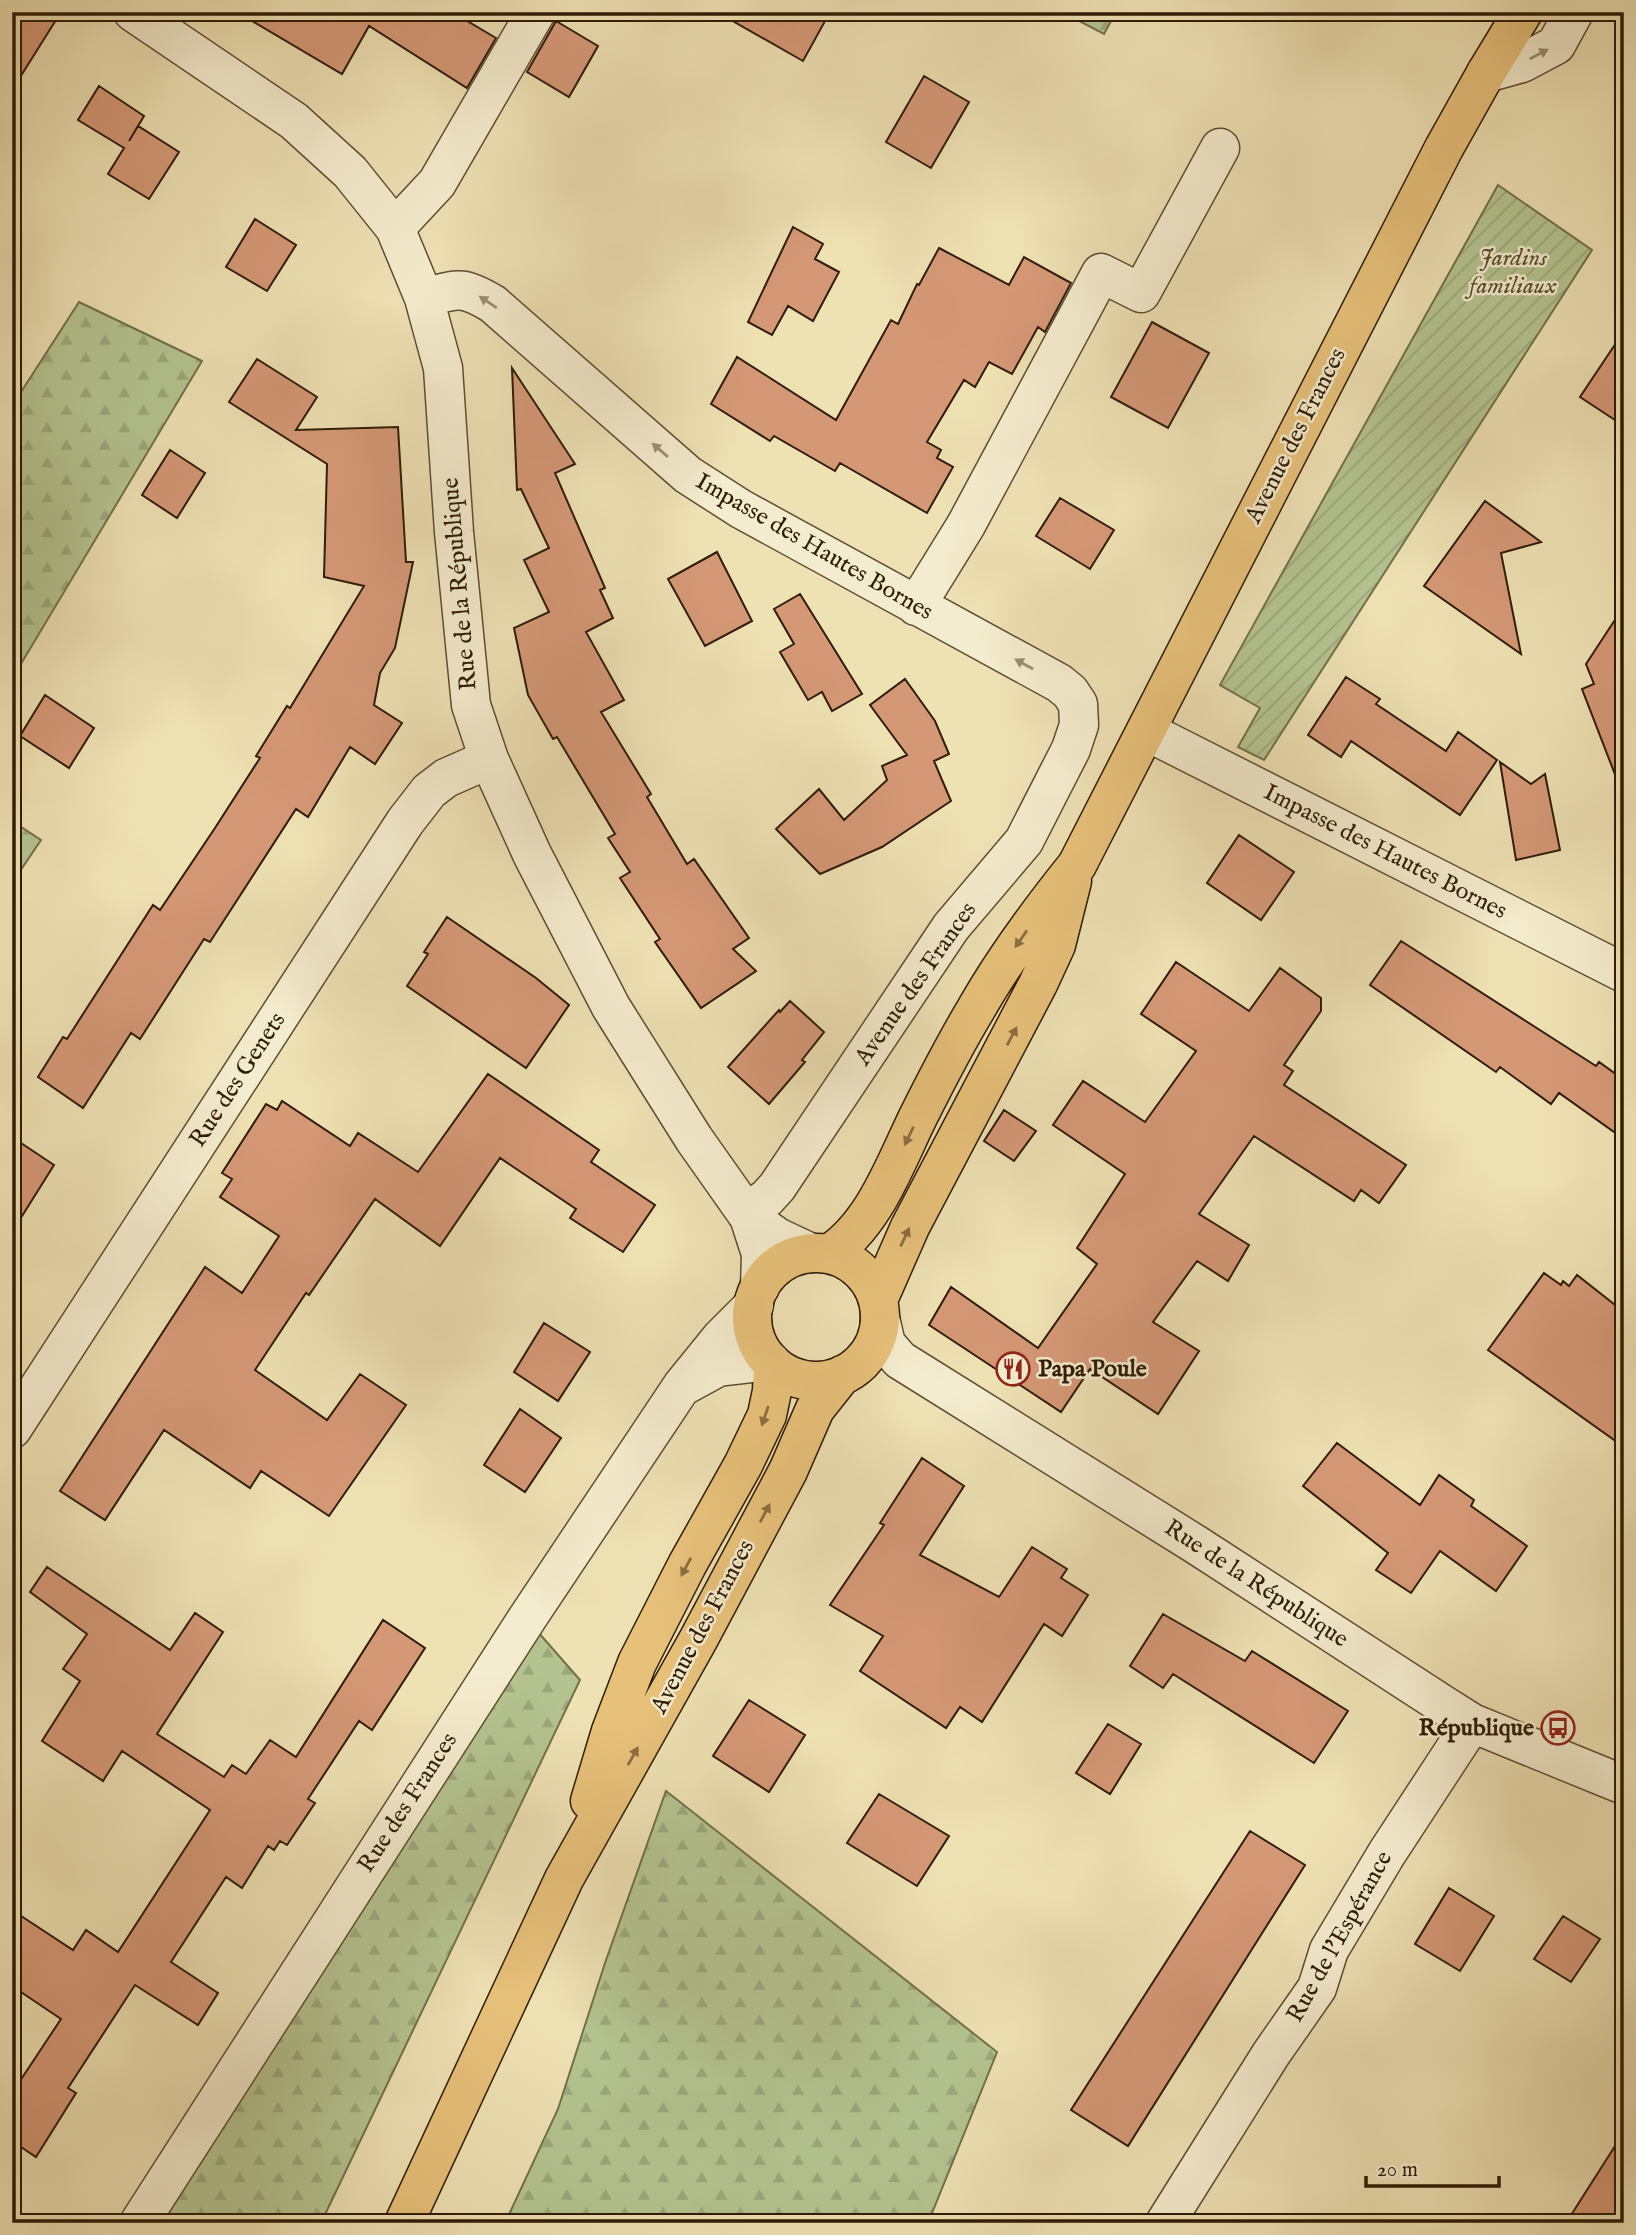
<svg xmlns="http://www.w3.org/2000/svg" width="1636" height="2235" font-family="'IM FELL English',serif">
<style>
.forest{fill:url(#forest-firs);stroke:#72704b;stroke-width:2}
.garden{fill:url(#garden-furrows);stroke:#72704b;stroke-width:2}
.building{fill:#d59877;stroke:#2f1c05;stroke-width:2}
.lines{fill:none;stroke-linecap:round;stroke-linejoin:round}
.minor-casing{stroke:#5f4d31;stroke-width:41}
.major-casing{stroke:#2f1c05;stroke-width:41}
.minor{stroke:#f4ecce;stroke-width:38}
.major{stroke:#e7c07a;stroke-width:38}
.oneway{fill:#9b8e74}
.oneway2{fill:#8b6e40}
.labels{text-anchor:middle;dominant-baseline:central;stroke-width:5;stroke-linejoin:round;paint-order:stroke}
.park-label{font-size:24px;font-style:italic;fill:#574e2f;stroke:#f4ecce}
.street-label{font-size:24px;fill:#2f1c05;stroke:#f4ecce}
.poi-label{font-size:24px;font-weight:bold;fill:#2f1c05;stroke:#f4ecce;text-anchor:start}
</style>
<defs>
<pattern id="forest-firs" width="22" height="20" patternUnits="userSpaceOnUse" patternTransform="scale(1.75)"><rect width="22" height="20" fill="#b4c491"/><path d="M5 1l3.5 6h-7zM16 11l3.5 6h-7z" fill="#9ba87c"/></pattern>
<pattern id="garden-furrows" width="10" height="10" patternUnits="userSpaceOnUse" patternTransform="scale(1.75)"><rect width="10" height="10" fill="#b4c491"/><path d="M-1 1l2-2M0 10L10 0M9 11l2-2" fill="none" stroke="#9ba87c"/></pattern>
</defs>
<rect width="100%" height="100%" fill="#eee1b4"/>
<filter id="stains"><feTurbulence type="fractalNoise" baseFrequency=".00286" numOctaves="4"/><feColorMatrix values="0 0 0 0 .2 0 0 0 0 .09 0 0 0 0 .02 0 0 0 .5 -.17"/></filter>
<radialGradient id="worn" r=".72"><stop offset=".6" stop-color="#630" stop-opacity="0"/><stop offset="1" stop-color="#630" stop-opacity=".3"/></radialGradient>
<path class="forest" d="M 1062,12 L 1116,12 L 1104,34 Z
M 79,302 L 202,361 L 12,679 L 12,406 Z
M 12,821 L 41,840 L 12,883 Z
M 538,1632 L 580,1680 L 321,2223 L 162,2223 Z
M 666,1791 L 997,2052 L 928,2223 L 505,2223 L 558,2109 L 605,1963 Z"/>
<path class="garden" d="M 1498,185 L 1592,250 L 1264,760 L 1238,747 L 1260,708 L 1220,685 Z"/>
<path class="building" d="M 12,12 L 61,12 L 12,90 Z
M 237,12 L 452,12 L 496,38 L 467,88 L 369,26 L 342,74 Z
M 717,12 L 830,12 L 803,61 Z
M 556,21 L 598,46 L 569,97 L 527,72 Z
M 924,76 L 969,102 L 931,168 L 886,142 Z
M 99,86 L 144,116 L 129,141 L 138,126 L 179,152 L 149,199 L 108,174 L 124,148 L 78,120 Z
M 255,219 L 296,245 L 267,291 L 226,267 Z
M 793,227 L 823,244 L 815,259 L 839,272 L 813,321 L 788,306 L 772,335 L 748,322 Z
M 939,248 L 1009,285 L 1024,257 L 1071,283 L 1045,332 L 1038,327 L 1012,374 L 989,362 L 975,387 L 964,380 L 927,442 L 941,450 L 937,458 L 953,467 L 927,513 L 840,463 L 835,471 L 774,436 L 770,441 L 711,404 L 737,357 L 836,420 L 891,320 L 898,324 L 917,284 L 919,285 Z
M 1152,322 L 1209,353 L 1168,428 L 1111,397 Z
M 1624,331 L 1624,426 L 1580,397 Z
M 257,359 L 317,397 L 296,430 L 398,427 L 406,562 L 413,562 L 395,648 L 380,673 L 374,705 L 402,723 L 375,764 L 350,747 L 308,817 L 296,809 L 210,942 L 204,939 L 140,1039 L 131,1033 L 83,1108 L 38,1077 L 63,1037 L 67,1039 L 153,905 L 160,910 L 215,828 L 260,758 L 256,756 L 287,706 L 290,708 L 364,586 L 324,577 L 327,464 L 229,402 Z
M 512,368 L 575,464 L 555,473 L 605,588 L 600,590 L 613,618 L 586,632 L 624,700 L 601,712 L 651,794 L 647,797 L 687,864 L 694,859 L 749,938 L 733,949 L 756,971 L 701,1008 L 655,942 L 660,939 L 620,878 L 630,872 L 608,838 L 615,834 L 557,737 L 553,739 L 528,695 L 514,628 L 549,612 L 524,560 L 549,548 L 521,489 L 517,490 Z
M 170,450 L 205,473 L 177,518 L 142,495 Z
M 1060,498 L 1114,530 L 1090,569 L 1036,536 Z
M 1485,501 L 1541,542 L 1501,553 L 1521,654 L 1424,586 Z
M 717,552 L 752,621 L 705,646 L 668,579 Z
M 800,594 L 862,694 L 832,711 L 822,692 L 808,700 L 780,652 L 794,644 L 774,609 Z
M 1624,606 L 1624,790 L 1621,790 L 1582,689 L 1594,684 L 1586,664 Z
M 1346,677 L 1380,699 L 1376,704 L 1446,751 L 1458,732 L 1497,760 L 1460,815 L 1351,741 L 1341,757 L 1308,735 Z
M 905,679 L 935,721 L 949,754 L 934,761 L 951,801 L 882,847 L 820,874 L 776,829 L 819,789 L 844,820 L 887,780 L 882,766 L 907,755 L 870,705 Z
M 45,695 L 94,728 L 69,768 L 20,736 Z
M 1500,762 L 1531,784 L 1545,774 L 1560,850 L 1516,860 Z
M 1239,835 L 1294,872 L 1261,920 L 1207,883 Z
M 447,917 L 536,978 L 569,1005 L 526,1068 L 407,986 L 428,954 L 424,952 Z
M 1401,941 L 1596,1066 L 1599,1062 L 1624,1080 L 1624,1139 L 1559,1093 L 1551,1104 L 1500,1067 L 1496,1072 L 1370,985 Z
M 1176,962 L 1249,1011 L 1280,968 L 1321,998 L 1321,1011 L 1284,1065 L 1293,1071 L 1284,1085 L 1406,1165 L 1379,1203 L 1361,1190 L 1354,1201 L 1254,1136 L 1199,1214 L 1249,1245 L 1228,1281 L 1197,1261 L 1153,1322 L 1199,1351 L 1158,1414 L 1090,1369 L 1061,1412 L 929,1325 L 951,1287 L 1038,1348 L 1097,1264 L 1077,1248 L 1125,1174 L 1053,1125 L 1083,1081 L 1145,1122 L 1196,1051 L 1141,1014 Z
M 790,1001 L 824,1032 L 802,1060 L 805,1062 L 769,1104 L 728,1067 L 779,1010 L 780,1012 Z
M 488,1074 L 599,1150 L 591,1162 L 655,1205 L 623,1252 L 570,1218 L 576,1209 L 500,1158 L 440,1246 L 375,1199 L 309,1295 L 306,1293 L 255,1370 L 327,1420 L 360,1374 L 406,1405 L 329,1516 L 261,1471 L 250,1488 L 164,1430 L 105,1520 L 60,1491 L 205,1267 L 242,1293 L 279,1236 L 220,1197 L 232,1179 L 222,1173 L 266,1104 L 277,1110 L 282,1101 L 350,1146 L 358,1133 L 418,1172 Z
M 1004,1110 L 1036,1131 L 1014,1161 L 984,1141 Z
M 12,1137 L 54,1165 L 12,1232 Z
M 1544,1273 L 1561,1285 L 1563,1281 L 1569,1286 L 1577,1275 L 1624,1312 L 1624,1447 L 1488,1350 Z
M 544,1323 L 590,1352 L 558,1401 L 514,1372 Z
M 520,1409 L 561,1438 L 525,1492 L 484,1465 Z
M 1337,1443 L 1420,1505 L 1439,1475 L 1474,1500 L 1471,1506 L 1527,1546 L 1496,1591 L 1440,1551 L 1411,1593 L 1376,1570 L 1388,1553 L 1303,1486 Z
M 922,1458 L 964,1486 L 920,1555 L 999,1597 L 1032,1547 L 1067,1569 L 1061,1578 L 1088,1595 L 1062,1636 L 1044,1624 L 982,1722 L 960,1707 L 946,1728 L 860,1671 L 883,1636 L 830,1605 L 884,1525 L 880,1523 Z
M 47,1567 L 170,1650 L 195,1613 L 223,1632 L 157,1734 L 224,1777 L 232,1765 L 246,1774 L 270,1740 L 296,1757 L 383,1620 L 425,1648 L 372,1730 L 359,1721 L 308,1799 L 315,1803 L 287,1845 L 280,1841 L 274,1850 L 268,1846 L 242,1888 L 226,1877 L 171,1962 L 218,1993 L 198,2025 L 135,1985 L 68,2088 L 76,2093 L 36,2157 L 12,2141 L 12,2093 L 61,2019 L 12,1986 L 12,1910 L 73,1950 L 86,1930 L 118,1952 L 210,1810 L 122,1751 L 103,1781 L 42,1741 L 80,1681 L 63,1669 L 87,1634 L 30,1592 Z
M 1163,1614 L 1245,1661 L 1252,1651 L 1348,1711 L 1314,1763 L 1173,1674 L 1163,1688 L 1130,1666 Z
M 749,1700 L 805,1735 L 769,1792 L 713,1756 Z
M 1108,1724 L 1141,1744 L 1110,1794 L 1076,1773 Z
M 879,1794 L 949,1836 L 917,1886 L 847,1843 Z
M 1250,1831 L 1305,1865 L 1128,2146 L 1071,2110 Z
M 1449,1888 L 1494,1916 L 1460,1971 L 1415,1944 Z
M 1563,1916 L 1600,1939 L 1571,1982 L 1534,1959 Z
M 1624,2132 L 1624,2223 L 1566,2223 Z"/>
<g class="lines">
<defs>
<path id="minor" d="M 133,12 L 294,121 L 350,172 L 395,228 L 424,298 L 443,368 L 454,532 L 471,705 L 489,759 L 532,854 L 611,1007 L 694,1139 L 749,1217 L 777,1237 L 811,1253
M 1486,73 L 1522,63 L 1556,45 L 1574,12
M 395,228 L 437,183 L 536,12
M 424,298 C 458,289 461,285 493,304 L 688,475 L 741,509 L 1059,683 L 1070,692 L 1078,704 L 1079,725 L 1071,749 L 1024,841 L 951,927 L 777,1187 L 767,1198 L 746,1213
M 916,606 L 966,525 L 1101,273 L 1141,293 L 1220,148
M 1146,731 L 1624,973
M 749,1217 L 761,1254 L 760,1287
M 880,1318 L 886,1344 L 900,1360 L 1195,1544 L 1448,1708 L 1472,1723 L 1624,1785
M 687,1384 L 718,1367 L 770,1361
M 12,1429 L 405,822 L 429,791 L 446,778 L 489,759
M 139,2223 L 528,1617 L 682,1386 L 721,1338 L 754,1305
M 1165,2223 L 1271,2054 L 1317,1988 L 1329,1950 L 1387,1853 L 1472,1723"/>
<path id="major" d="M752 1317a64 64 0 1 1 128 0a64 64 0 1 1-128 0Z
M 829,1254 C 874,1225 895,1164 918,1117 C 936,1081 955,1044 976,1009 C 1005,958 1040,911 1077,865 L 1444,148 L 1486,73 L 1523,12
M 878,1300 L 910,1227 L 1038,984 L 1056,945 L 1072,881
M 590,1801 L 611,1731 L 637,1663 L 687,1565 L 743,1465 L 767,1415 L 772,1391 L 773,1364
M 404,2223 L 564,1879 L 698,1640 L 788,1471 L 815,1409 L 842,1375"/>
</defs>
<use href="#minor" class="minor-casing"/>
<use href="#major" class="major-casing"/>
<use href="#minor" class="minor"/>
<use href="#major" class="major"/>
</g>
<defs><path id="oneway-solid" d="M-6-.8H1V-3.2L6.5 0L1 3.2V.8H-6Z" transform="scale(1.75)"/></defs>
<g class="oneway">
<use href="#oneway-solid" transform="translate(1539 54) rotate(-28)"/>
<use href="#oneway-solid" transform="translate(488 302) rotate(-146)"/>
<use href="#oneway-solid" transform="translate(660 450) rotate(-139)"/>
<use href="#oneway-solid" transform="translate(1024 664) rotate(-151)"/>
</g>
<g class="oneway2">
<use href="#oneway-solid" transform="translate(1021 939) rotate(125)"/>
<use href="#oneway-solid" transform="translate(1012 1036) rotate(-62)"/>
<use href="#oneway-solid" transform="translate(909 1136) rotate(116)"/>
<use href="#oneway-solid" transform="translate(905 1237) rotate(-65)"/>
<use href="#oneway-solid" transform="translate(765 1416) rotate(109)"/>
<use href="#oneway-solid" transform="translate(765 1513) rotate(-62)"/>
<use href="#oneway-solid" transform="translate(686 1567) rotate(118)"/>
<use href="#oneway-solid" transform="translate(633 1756) rotate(-61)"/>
</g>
<defs>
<symbol id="restaurant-ring" viewBox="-11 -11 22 22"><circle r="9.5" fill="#f4ecce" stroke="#8f2418" stroke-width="1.5"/><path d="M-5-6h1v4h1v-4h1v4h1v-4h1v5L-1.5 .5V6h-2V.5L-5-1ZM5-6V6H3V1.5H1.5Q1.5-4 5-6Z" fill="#8f2418"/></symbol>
<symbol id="bus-ring" viewBox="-11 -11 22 22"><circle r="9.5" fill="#f4ecce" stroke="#8f2418" stroke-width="1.5"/><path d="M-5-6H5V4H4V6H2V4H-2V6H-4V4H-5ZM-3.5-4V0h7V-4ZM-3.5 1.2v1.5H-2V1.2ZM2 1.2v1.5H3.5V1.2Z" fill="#8f2418"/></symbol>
</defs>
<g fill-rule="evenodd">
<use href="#restaurant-ring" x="994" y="1350" width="38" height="38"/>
<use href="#bus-ring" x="1539" y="1709" width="38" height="38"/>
</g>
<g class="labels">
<g class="park-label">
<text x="1513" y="258">Jardins<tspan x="1513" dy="28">familiaux</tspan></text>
</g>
<g class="street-label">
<text transform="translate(1296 436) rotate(-63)">Avenue des Frances</text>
<text transform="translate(814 547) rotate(30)">Impasse des Hautes Bornes</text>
<text transform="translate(460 584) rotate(-95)">Rue de la République</text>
<text transform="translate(1385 852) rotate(27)">Impasse des Hautes Bornes</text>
<text transform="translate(916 984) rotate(-55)">Avenue des Frances</text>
<text transform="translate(238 1080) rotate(-57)">Rue des Genets</text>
<text transform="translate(1256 1584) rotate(33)">Rue de la République</text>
<text transform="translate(703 1627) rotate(-62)">Avenue des Frances</text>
<text transform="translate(408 1803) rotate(-57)">Rue des Frances</text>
<text transform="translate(1340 1937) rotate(-61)">Rue de l'Espérance</text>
</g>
<g class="poi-label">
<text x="1038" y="1369">Papa Poule</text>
<text x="1534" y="1728" text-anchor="end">République</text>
</g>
</g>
<rect width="1636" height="2235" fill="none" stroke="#eee1b4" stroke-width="42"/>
<rect x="14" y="14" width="1608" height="2207" fill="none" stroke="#2f1c05" stroke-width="3.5"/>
<rect x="21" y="21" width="1594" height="2193" fill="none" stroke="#2f1c05" stroke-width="2"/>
<path d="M1366 2176v10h133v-10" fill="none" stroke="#2f1c05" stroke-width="3.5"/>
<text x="1377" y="2176" font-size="21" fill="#2f1c05" stroke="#f4ecce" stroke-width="5" paint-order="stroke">20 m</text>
<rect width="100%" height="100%" filter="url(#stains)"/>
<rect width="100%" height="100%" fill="url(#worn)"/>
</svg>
